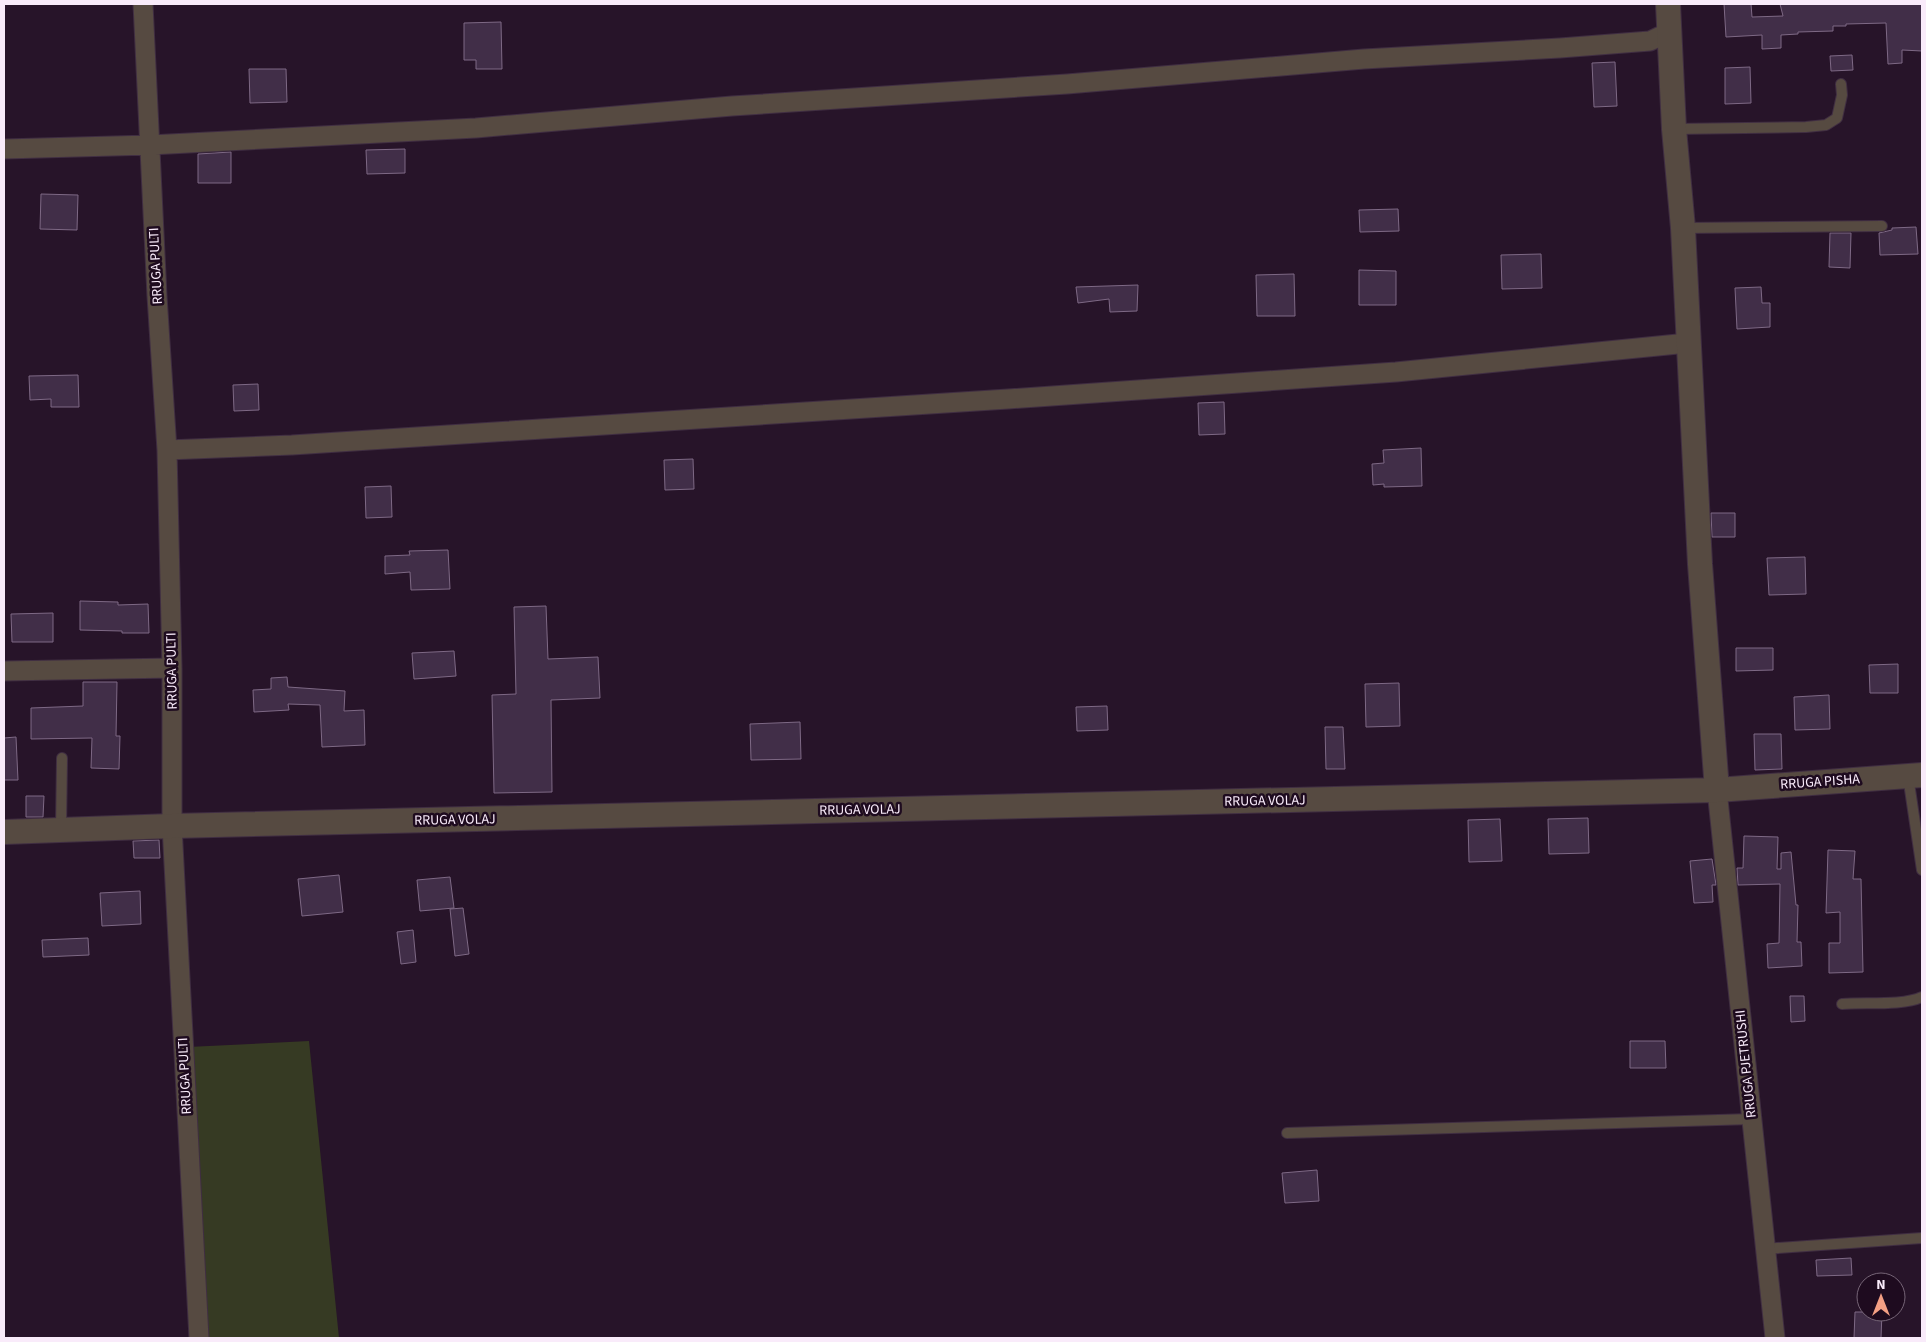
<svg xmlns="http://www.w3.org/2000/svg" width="1926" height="1342" font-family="'Source Sans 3',sans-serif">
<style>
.green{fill:#363a23}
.building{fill:#412e48;stroke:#7e6985}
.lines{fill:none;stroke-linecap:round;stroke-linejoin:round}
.service-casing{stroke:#402e42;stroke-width:12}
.minor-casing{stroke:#402e42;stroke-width:21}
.tertiary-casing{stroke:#402e42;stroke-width:26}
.service{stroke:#564a41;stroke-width:10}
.minor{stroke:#564a41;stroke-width:19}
.tertiary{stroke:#564a41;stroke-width:24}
.labels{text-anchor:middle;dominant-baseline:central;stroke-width:5;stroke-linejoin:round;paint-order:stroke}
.street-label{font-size:14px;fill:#f9ebfa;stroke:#1e0b1f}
</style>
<rect width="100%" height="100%" fill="#271429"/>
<path class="green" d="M 309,1041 L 339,1338 L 203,1338 L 188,1047 Z"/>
<path class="building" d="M 1724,4 L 1751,4 L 1752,17 L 1783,16 L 1780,4 L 1922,4 L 1922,51 L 1902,50 L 1902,63 L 1888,64 L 1886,23 L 1846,24 L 1846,26 L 1833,26 L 1833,31 L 1798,32 L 1798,34 L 1781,35 L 1781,48 L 1762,49 L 1762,35 L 1726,37 Z
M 501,22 L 502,69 L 476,69 L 476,60 L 464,60 L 464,23 Z
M 1852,55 L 1853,70 L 1831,71 L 1830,56 Z
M 1615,62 L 1617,106 L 1594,107 L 1592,63 Z
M 1750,67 L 1751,103 L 1725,104 L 1725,68 Z
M 249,69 L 286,69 L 287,102 L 250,103 Z
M 405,149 L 405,173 L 367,174 L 366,150 Z
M 231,152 L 231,183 L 198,183 L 198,154 Z
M 41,194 L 78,195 L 77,230 L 40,229 Z
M 1398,209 L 1399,231 L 1360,232 L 1359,210 Z
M 1916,227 L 1918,254 L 1880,255 L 1879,233 L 1892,230 L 1892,228 Z
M 1830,233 L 1851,233 L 1850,268 L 1829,267 Z
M 1541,254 L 1542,288 L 1502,289 L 1501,255 Z
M 1359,270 L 1396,271 L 1396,305 L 1359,305 Z
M 1294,274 L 1295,316 L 1257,316 L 1256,275 Z
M 1138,285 L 1137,311 L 1110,312 L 1109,299 L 1078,303 L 1076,287 Z
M 1761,287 L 1762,303 L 1770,303 L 1770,327 L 1737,329 L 1735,288 Z
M 78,375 L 79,407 L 51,407 L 51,399 L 30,400 L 29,376 Z
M 258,384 L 259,410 L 234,411 L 233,385 Z
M 1224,402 L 1225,434 L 1199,435 L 1198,403 Z
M 1421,448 L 1422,486 L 1384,487 L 1384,484 L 1373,485 L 1372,464 L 1384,463 L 1383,450 Z
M 693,459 L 694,489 L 665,490 L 664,460 Z
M 391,486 L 392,517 L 366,518 L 365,487 Z
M 1711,513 L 1735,513 L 1735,537 L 1712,537 Z
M 448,550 L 450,589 L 411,590 L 410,572 L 385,574 L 385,556 L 410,555 L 409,551 Z
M 1805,557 L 1806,594 L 1769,595 L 1767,558 Z
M 80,601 L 118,602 L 118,605 L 148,604 L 149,633 L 122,633 L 122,631 L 80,630 Z
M 546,606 L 548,659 L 598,657 L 600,698 L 551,700 L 552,792 L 494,793 L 492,695 L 516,694 L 514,607 Z
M 53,613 L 53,642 L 12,642 L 11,614 Z
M 1736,648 L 1773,648 L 1773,670 L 1736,671 Z
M 454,651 L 456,676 L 414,679 L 412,653 Z
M 1898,664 L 1898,693 L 1870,693 L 1869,665 Z
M 287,677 L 288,687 L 345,691 L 344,711 L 364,710 L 365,745 L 322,747 L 320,705 L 288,704 L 289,710 L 254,712 L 253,690 L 271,689 L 271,678 Z
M 83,682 L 117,682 L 116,736 L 120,736 L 119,769 L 91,768 L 92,738 L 31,739 L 31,708 L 83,706 Z
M 1399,683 L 1400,726 L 1366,727 L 1365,684 Z
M 1829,695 L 1830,729 L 1795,730 L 1794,697 Z
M 1107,706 L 1108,730 L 1077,731 L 1076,707 Z
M 800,722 L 801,759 L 751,760 L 750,724 Z
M 1325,727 L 1343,727 L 1345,769 L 1326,769 Z
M 1754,734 L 1781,734 L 1782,769 L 1755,770 Z
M 16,737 L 18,780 L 4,780 L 4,738 Z
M 26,796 L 44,796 L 43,817 L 26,817 Z
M 1588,818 L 1589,853 L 1549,854 L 1548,819 Z
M 1500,819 L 1502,861 L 1469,862 L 1468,820 Z
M 1744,836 L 1778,837 L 1777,869 L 1781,869 L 1781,853 L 1791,852 L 1796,905 L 1798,905 L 1797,942 L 1801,942 L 1802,966 L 1768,968 L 1767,944 L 1779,943 L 1780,884 L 1738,885 L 1737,868 L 1743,868 Z
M 159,840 L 160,858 L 134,858 L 133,841 Z
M 1828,850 L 1855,851 L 1853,879 L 1861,879 L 1863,972 L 1829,973 L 1829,943 L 1840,943 L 1840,912 L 1826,913 Z
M 1712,859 L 1716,885 L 1712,885 L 1713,902 L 1694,903 L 1690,861 Z
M 339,875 L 343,912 L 302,916 L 298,879 Z
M 450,877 L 454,908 L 420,911 L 417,880 Z
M 140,891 L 141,924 L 102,926 L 100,893 Z
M 463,908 L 469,954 L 455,956 L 450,909 Z
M 413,930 L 416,962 L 401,964 L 397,932 Z
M 88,938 L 89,955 L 43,957 L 42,940 Z
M 1790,996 L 1804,996 L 1805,1021 L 1791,1022 Z
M 1630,1041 L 1665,1041 L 1666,1068 L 1630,1068 Z
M 1317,1170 L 1319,1201 L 1285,1203 L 1282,1173 Z
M 1851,1258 L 1852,1275 L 1817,1276 L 1816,1260 Z
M 1855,1312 L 1882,1312 L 1881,1338 L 1854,1338 Z"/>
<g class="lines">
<defs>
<path id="service" d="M 1674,129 L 1806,127 L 1826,125 L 1837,118 L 1842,95 L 1841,84
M 1683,228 L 1882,226
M 1908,776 L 1922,870
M 61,830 L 62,758
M 1842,1004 C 1865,1002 1902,1006 1922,997
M 1287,1133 L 1752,1119
M 1764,1249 L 1922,1238"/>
<path id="minor" d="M 143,4 L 157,296 L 167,450 L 172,668 L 172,826 L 199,1338
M 4,149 L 150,145 L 476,128 L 732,106 L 1067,84 L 1364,59 L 1560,48 L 1650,41 L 1669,32
M 167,450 L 292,445 L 1008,399 L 1396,372 L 1688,343
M 4,671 L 172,668
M 1717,790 L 1775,1338"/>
<path id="tertiary" d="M 1668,4 L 1674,129 L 1683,228 L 1700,564 L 1717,790
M 4,832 L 172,826 L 1717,790 L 1922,775"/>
</defs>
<use href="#service" class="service-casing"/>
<use href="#minor" class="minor-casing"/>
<use href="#tertiary" class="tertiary-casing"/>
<use href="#service" class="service"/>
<use href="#minor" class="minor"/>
<use href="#tertiary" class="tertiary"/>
</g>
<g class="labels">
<g class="street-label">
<text transform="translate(156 266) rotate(-93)">RRUGA PULTI</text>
<text transform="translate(172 671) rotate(-91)">RRUGA PULTI</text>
<text transform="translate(1820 782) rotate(-4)">RRUGA PISHA</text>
<text transform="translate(1265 801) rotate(-1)">RRUGA VOLAJ</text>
<text transform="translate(860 810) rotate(-1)">RRUGA VOLAJ</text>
<text transform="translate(455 820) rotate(-1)">RRUGA VOLAJ</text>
<text transform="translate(1746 1064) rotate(-96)">RRUGA PJETRUSHI</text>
<text transform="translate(185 1076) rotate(-93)">RRUGA PULTI</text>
</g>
</g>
<rect width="1926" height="1342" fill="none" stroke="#f9ebfa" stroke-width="10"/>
<g transform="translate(1881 1297)"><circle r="24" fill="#1e0b1f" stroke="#766577"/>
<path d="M0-4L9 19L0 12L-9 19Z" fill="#f39f84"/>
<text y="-8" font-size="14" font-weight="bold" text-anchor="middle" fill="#f9ebfa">N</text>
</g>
</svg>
